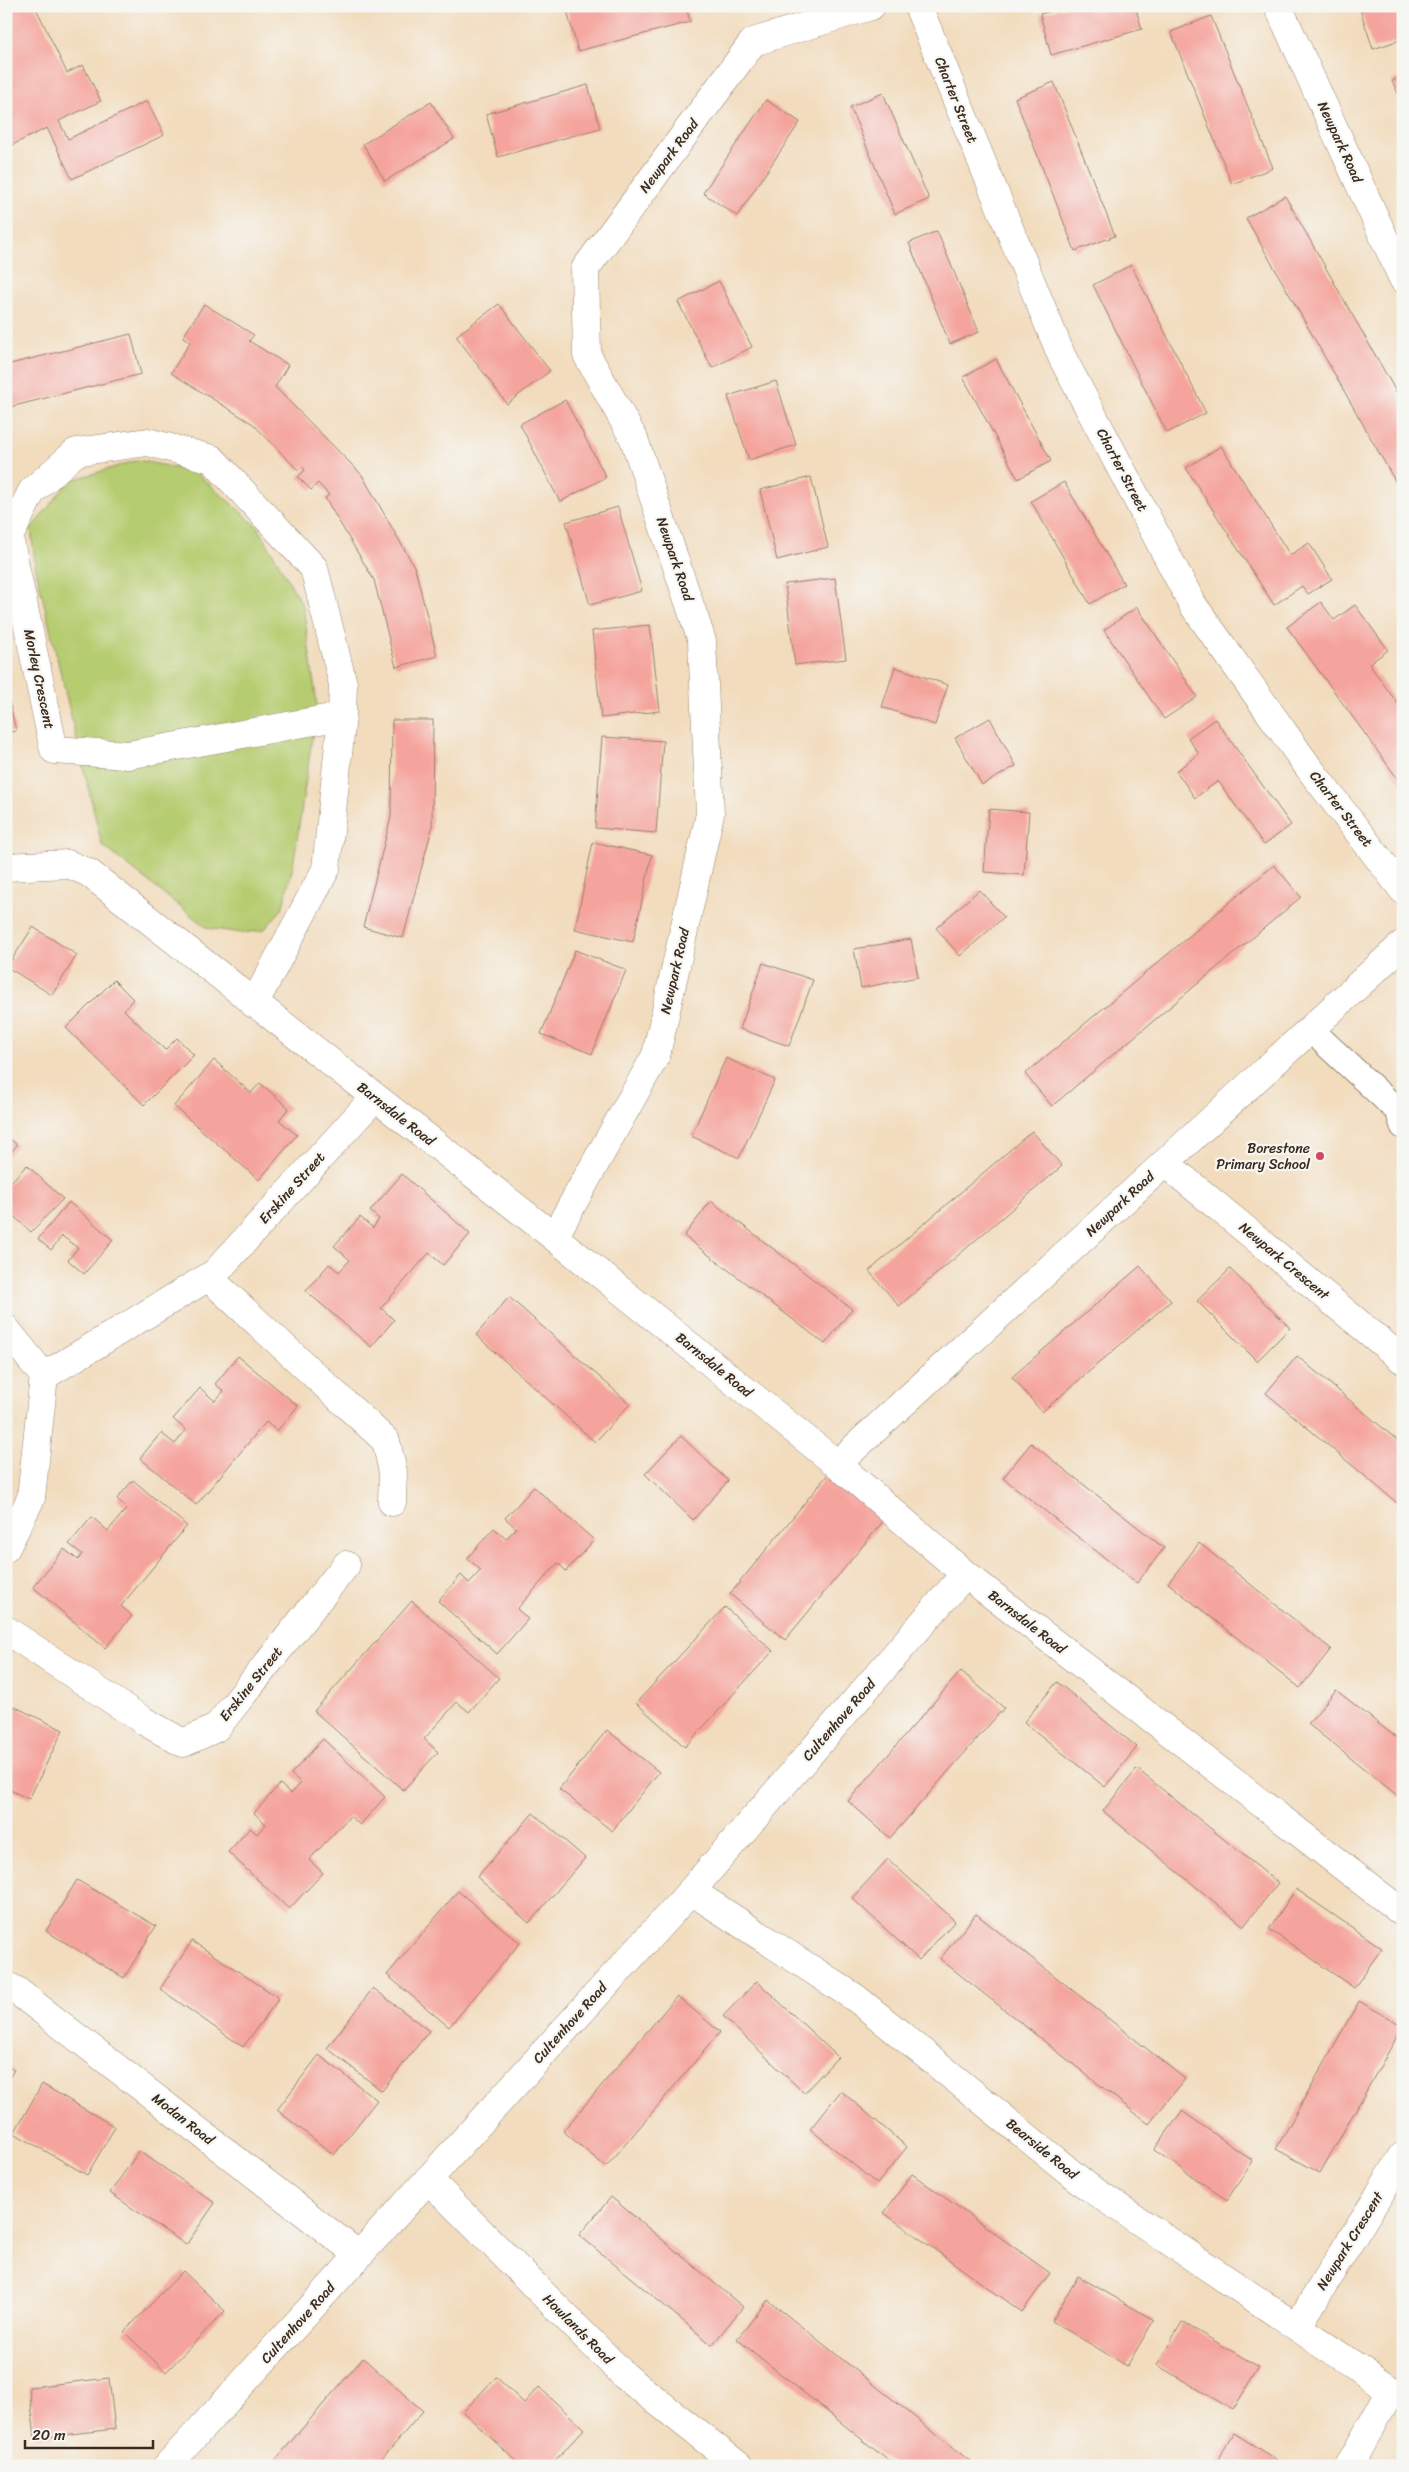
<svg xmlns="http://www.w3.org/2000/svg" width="1409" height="2472" font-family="Sriracha,sans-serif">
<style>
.green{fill:#b6cc70;stroke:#787b47}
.building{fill:#f5a49d}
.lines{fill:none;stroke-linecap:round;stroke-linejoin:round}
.service-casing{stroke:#96836e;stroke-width:27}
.minor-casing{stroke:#96836e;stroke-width:29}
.service{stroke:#fff;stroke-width:25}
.minor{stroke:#fff;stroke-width:28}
.poi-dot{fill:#d1495b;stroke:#f6f6f2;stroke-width:2}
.labels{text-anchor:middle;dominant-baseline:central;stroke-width:4.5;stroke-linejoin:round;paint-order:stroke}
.street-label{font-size:14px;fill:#3b2a1e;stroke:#f6f6f2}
.poi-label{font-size:14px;fill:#3b2a1e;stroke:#f6f6f2;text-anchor:end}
</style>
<rect width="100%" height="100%" fill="#f6f6f2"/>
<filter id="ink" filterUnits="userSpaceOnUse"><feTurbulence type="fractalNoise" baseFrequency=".02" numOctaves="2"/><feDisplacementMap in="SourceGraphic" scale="10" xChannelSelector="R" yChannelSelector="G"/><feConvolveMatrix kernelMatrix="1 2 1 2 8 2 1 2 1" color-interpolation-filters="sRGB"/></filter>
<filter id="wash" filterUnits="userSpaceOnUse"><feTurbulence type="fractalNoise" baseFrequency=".0096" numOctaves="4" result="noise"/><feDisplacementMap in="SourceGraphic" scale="20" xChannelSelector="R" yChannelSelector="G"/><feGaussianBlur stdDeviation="1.12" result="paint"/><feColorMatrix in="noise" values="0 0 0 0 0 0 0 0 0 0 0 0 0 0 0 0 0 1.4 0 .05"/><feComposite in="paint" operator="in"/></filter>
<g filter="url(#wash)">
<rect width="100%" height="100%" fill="#f2dcbd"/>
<path class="green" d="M 138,460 L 195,472 L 258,527 L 303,606 L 317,705 L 293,866 L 282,909 L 264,930 L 242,933 L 207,928 L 102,845 L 36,570 L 31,529 L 69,481 Z"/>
<g id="blocks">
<path class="building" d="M 6,6 L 35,6 L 67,73 L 83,65 L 101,101 L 59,121 L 68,139 L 147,101 L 164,135 L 72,179 L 47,128 L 10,146 L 6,138 Z
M 569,6 L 686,6 L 690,22 L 578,51 L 566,7 Z
M 1069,6 L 1135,6 L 1142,29 L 1051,55 L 1040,14 Z
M 1359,6 L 1403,6 L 1403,39 L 1373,49 Z
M 1211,16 L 1273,168 L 1232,184 L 1171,32 Z
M 1403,76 L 1403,103 L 1392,81 Z
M 1054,82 L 1115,236 L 1075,251 L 1015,98 Z
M 588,85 L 600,128 L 498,157 L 486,114 Z
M 883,93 L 929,199 L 895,214 L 850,107 Z
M 766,100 L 800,122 L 737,216 L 703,193 Z
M 431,102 L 454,139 L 385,181 L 363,144 Z
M 1285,196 L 1403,404 L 1403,495 L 1246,218 Z
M 937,231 L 979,332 L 950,344 L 909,243 Z
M 1131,265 L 1206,413 L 1167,433 L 1093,285 Z
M 719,281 L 752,347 L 712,368 L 678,302 Z
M 204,304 L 254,335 L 249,341 L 288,365 L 275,387 L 362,475 L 415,568 L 437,656 L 396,667 L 374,580 L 325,498 L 329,495 L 318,483 L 311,490 L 298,477 L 305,470 L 302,466 L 298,470 L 253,424 L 171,373 L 190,342 L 183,337 Z
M 499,304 L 550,371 L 507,404 L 456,336 Z
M 131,334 L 141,374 L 6,408 L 6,365 Z
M 996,359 L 1051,461 L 1018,479 L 963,377 Z
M 776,381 L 796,445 L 749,460 L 728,396 Z
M 565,400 L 606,477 L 560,502 L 520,424 Z
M 1221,446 L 1290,555 L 1309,543 L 1332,579 L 1308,594 L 1302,586 L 1274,605 L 1186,468 Z
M 811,477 L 828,547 L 777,560 L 760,490 Z
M 1064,482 L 1124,584 L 1090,604 L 1031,501 Z
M 618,507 L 642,591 L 590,605 L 566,522 Z
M 835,578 L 846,659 L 795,665 L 785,584 Z
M 1321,602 L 1334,620 L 1355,605 L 1388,650 L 1369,664 L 1403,711 L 1403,786 L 1287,627 Z
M 1137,607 L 1197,697 L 1164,719 L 1104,630 Z
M 650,625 L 660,711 L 601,718 L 592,631 Z
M 895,667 L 948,685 L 935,725 L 882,707 Z
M 6,688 L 16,731 L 6,733 Z
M 990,718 L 1016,766 L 982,785 L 955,738 Z
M 1215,719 L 1291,825 L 1264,845 L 1218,781 L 1195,798 L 1176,771 L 1199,754 L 1188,738 Z
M 392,720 L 433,720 L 432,828 L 403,938 L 363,927 L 391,817 Z
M 602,737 L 663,741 L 656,833 L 595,828 Z
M 989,809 L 1029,812 L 1024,875 L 984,872 Z
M 593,842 L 652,855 L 633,942 L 575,929 Z
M 1274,865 L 1301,897 L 1052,1106 L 1025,1074 Z
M 979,890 L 1004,917 L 960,956 L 936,928 Z
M 33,927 L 77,955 L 52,995 L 7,967 Z
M 911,939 L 918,977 L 861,988 L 854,949 Z
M 575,950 L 626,970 L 592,1054 L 541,1034 Z
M 763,963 L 813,980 L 789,1046 L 740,1029 Z
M 114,980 L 133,999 L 124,1010 L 165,1050 L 177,1038 L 194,1055 L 144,1105 L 66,1028 Z
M 726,1058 L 775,1080 L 739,1158 L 691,1136 Z
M 214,1060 L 251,1093 L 260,1083 L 289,1108 L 279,1120 L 297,1135 L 259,1180 L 174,1106 Z
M 1032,1131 L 1062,1166 L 899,1306 L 869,1271 Z
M 6,1135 L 17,1145 L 6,1158 Z
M 27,1165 L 63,1199 L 31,1232 L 6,1209 L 6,1187 Z
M 402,1174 L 470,1234 L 443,1265 L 429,1253 L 381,1308 L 394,1320 L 371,1347 L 306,1291 L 329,1264 L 339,1272 L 350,1260 L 334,1246 L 360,1217 L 373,1228 L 379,1219 L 370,1211 Z
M 711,1201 L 852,1309 L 825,1344 L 684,1236 Z
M 69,1202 L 113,1240 L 84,1274 L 68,1260 L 78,1248 L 62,1236 L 51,1250 L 38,1239 Z
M 1140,1266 L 1171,1301 L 1042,1412 L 1012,1377 Z
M 1230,1269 L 1290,1328 L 1257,1361 L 1197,1301 Z
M 509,1297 L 630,1404 L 595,1442 L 476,1335 Z
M 238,1356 L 298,1406 L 277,1431 L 266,1422 L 196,1505 L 140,1458 L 161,1433 L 175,1444 L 186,1430 L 173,1419 L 200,1388 L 215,1401 L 224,1391 L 215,1384 Z
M 1297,1356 L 1403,1445 L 1403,1508 L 1266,1393 Z
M 681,1436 L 728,1481 L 693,1520 L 645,1474 Z
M 1031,1443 L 1164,1548 L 1137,1583 L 1003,1478 Z
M 829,1473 L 885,1519 L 785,1640 L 730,1594 Z
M 133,1480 L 187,1526 L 121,1606 L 132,1616 L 105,1648 L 33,1587 L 64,1549 L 78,1560 L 82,1554 L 69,1544 L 92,1517 L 108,1531 L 127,1508 L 117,1499 Z
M 534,1487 L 594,1540 L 566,1571 L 558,1563 L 517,1609 L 528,1619 L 497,1654 L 438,1601 L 461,1575 L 469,1583 L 481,1570 L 467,1558 L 494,1528 L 506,1539 L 516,1528 L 505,1518 Z
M 1199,1543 L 1331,1649 L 1300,1688 L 1168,1583 Z
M 412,1601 L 499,1678 L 469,1712 L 457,1702 L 424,1739 L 438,1752 L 403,1790 L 314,1711 Z
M 725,1607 L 773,1651 L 685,1747 L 636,1703 Z
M 961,1671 L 1004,1708 L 890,1838 L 848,1801 Z
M 1057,1682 L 1137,1747 L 1105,1787 L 1024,1722 Z
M 1336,1690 L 1403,1743 L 1403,1800 L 1308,1724 Z
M 9,1704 L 63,1730 L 29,1799 L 6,1788 L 6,1711 Z
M 607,1730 L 659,1772 L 612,1831 L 559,1789 Z
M 323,1739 L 385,1797 L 360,1825 L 350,1816 L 309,1860 L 323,1873 L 289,1909 L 228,1852 L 250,1828 L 257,1834 L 266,1824 L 254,1813 L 280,1784 L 291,1794 L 301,1783 L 291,1774 Z
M 1137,1769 L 1278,1883 L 1244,1926 L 1103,1811 Z
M 533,1813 L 585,1858 L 529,1923 L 477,1877 Z
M 888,1859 L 955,1921 L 919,1960 L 852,1898 Z
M 77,1880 L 156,1926 L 124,1978 L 46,1931 Z
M 1296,1889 L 1382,1948 L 1354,1988 L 1269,1929 Z
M 458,1891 L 520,1943 L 449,2027 L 387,1975 Z
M 976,1914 L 1185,2079 L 1149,2124 L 940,1959 Z
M 192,1941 L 279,1998 L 243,2047 L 160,1989 Z
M 757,1981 L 838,2057 L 804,2093 L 723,2016 Z
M 373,1988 L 429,2031 L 382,2091 L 327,2048 Z
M 677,1996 L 720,2032 L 606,2167 L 563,2131 Z
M 1359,2001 L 1403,2026 L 1320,2173 L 1276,2149 Z
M 319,2055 L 377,2100 L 334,2155 L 277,2110 Z
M 6,2066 L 14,2070 L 6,2083 Z
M 42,2084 L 115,2127 L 87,2175 L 14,2133 Z
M 841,2091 L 907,2147 L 877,2184 L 810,2129 Z
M 1182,2111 L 1253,2161 L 1227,2200 L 1154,2150 Z
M 139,2151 L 215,2203 L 186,2245 L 110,2193 Z
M 912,2174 L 1050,2273 L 1022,2312 L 884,2213 Z
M 611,2197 L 743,2307 L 712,2345 L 579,2235 Z
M 183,2271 L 225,2311 L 166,2372 L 124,2332 Z
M 1078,2276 L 1154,2320 L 1127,2366 L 1052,2321 Z
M 768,2300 L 976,2466 L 895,2466 L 737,2339 Z
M 1182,2322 L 1259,2367 L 1233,2410 L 1157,2365 Z
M 363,2358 L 423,2411 L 376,2466 L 270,2466 Z
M 496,2377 L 524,2403 L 539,2387 L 584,2429 L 550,2466 L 521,2466 L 463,2412 Z
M 109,2378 L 115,2429 L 35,2438 L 29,2387 Z
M 1234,2433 L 1286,2466 L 1214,2466 Z"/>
</g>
</g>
<g filter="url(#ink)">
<use href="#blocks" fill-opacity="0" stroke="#96836e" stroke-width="1"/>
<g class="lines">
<defs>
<path id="service" d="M 1310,1029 L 1398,1111 L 1403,1126"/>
<path id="minor" d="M 918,6 L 1062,357 L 1193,605 L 1309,768 L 1403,890
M 1278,6 L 1403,279
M 6,867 L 68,864 L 89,873 L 554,1237 L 837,1464 L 965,1574 L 1403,1913
M 254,1004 L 326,869 L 342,716 L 343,684 L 314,568 L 212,459 L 148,442 L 76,452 L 32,491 L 9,537 L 54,750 L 128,755 L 342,716
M 1165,1163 L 1403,1360
M 554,1237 L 656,1055 L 710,814 L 702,641 L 634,439 L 587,355 L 585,269 L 753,42 L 871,6
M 208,1277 L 386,1441 L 393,1472 L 392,1502
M 6,1329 L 44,1376
M 837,1464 L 1403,944
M 6,1548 L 31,1498 L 44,1376 L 215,1273 L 375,1097
M 6,1630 L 144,1721 L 183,1743 L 216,1728 L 346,1565
M 691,1891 L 857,1999 L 1087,2186 L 1391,2390 L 1403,2396
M 6,1985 L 17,1991 L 359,2255
M 428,2179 L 625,2376 L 739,2466
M 1297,2327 L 1403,2156
M 167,2466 L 691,1891 L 965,1574
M 1349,2466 L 1391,2390"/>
</defs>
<use href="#service" class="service-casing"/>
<use href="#minor" class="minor-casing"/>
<use href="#service" class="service"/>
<use href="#minor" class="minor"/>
</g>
</g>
<circle class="poi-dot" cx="1320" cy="1156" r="5"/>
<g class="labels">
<g class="street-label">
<text transform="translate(956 100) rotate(68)">Charter Street</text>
<text transform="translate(1340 142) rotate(65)">Newpark Road</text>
<text transform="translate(669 156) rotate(-53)">Newpark Road</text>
<text transform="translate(1122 470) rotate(62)">Charter Street</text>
<text transform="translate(675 559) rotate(71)">Newpark Road</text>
<text transform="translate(39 679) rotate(78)">Morley Crescent</text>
<text transform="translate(1341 809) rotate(52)">Charter Street</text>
<text transform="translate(675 971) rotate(-77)">Newpark Road</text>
<text transform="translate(396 1114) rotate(38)">Barnsdale Road</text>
<text transform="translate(292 1188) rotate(-48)">Erskine Street</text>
<text transform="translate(1120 1204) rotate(-43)">Newpark Road</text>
<text transform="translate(1284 1261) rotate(40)">Newpark Crescent</text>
<text transform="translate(714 1365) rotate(39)">Barnsdale Road</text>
<text transform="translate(1027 1622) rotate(38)">Barnsdale Road</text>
<text transform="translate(251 1684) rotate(-51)">Erskine Street</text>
<text transform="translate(839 1720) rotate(-49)">Cultenhove Road</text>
<text transform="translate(570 2023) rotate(-48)">Cultenhove Road</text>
<text transform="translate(183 2119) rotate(38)">Modan Road</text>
<text transform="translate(1042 2149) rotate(39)">Bearside Road</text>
<text transform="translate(1350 2241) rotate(-58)">Newpark Crescent</text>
<text transform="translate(298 2323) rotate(-48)">Cultenhove Road</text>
<text transform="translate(578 2329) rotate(45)">Howlands Road</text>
</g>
<g class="poi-label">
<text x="1310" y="1148">Borestone<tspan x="1310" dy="16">Primary School</tspan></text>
</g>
</g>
<rect width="1409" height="2472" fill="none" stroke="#f6f6f2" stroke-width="25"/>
<path d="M25 2440v8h128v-8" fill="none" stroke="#3b2a1e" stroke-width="2.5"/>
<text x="32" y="2440" font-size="15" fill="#3b2a1e" stroke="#f6f6f2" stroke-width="4" paint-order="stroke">20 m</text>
</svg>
